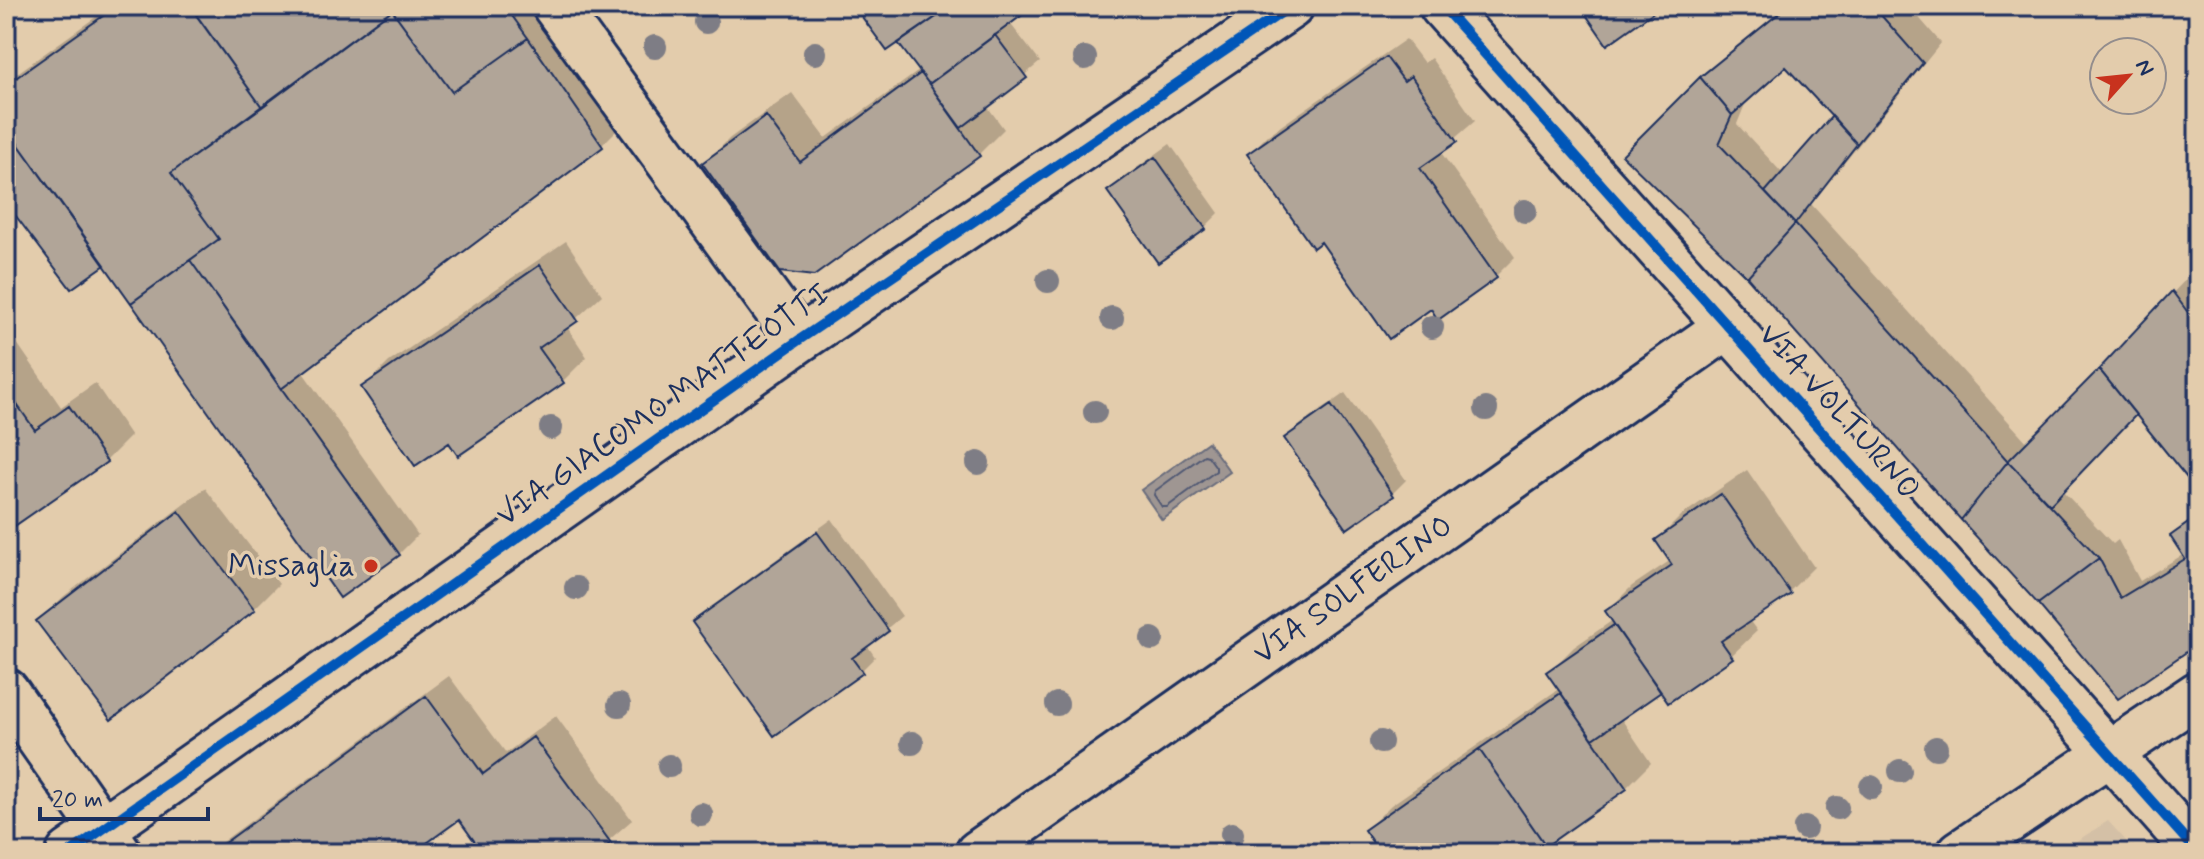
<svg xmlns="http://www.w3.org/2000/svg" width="2204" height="859" font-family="Mynerve,sans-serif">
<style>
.built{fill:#d4c0a6}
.water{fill:#9f9692;stroke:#6a6d7d;stroke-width:2}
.shadow{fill:#0003;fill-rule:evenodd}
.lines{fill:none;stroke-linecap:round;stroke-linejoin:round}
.shore{stroke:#505873;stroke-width:2}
.building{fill:#b1a598;stroke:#1b2f5e;stroke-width:2}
.minor-casing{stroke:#1b2f5e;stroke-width:50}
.minor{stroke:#e3ccac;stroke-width:44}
.cycleway-casing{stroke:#e3ccac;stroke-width:15}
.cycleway{stroke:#0057b8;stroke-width:10}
.tree{fill:#7e7d85}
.poi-dot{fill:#c8321e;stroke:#e3ccac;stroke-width:3}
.labels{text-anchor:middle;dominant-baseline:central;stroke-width:7;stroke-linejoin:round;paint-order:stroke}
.street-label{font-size:32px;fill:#1b2f5e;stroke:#e3ccac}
.poi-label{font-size:32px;fill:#1b2f5e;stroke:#e3ccac;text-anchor:end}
</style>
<rect width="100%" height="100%" fill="#e3ccac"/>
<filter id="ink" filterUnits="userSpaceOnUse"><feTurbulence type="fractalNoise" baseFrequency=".0125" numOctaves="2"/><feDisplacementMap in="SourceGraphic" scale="16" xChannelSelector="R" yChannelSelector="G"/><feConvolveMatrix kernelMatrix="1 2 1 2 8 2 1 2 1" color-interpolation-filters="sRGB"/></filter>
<g filter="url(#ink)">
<path class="built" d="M 2108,821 L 2137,853 L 2058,853 Z"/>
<path class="water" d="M 1208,442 L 1230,472 L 1162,520 L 1141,490 Z"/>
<path class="shadow" d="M 111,6 L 540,6 L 624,123 L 602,145 L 302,371 L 418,535 L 399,554 L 105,262 L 6,199 L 6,74 L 9,79 Z
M 856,6 L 1029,6 L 1009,22 L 1040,62 L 987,106 L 1004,129 L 979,154 L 814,274 L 705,163 L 730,138 L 792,93 L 826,138 L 920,70 L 898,41 Z
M 1786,6 L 1909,6 L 1941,43 L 1811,204 L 2028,443 L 2192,273 L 2198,281 L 2198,466 L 2136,412 L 2062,490 L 2113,544 L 2118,540 L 2140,581 L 2184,554 L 2172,536 L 2198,513 L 2198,642 L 2040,604 L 1748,275 L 1625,155 L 1722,58 ZM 1786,65 L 1834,116 L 1783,174 L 1737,124 L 1748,97 Z
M 1406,39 L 1424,63 L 1431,58 L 1475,121 L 1440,151 L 1515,257 L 1496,276 L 1321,239 L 1249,154 L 1268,135 Z
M 1170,144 L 1219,213 L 1205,227 L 1110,191 L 1124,177 Z
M 566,241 L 602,295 L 567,327 L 587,357 L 562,382 L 450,440 L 364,387 L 389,362 Z
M 15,340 L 61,407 L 95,383 L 131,436 L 106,461 L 6,530 L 6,346 Z
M 1345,393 L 1406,480 L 1392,494 L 1287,438 L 1301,424 Z
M 1747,470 L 1814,567 L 1789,592 L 1749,620 L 1757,631 L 1731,656 L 1661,689 L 1620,717 L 1651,763 L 1626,788 L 1532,853 L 1382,853 L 1366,830 L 1391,805 L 1560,688 L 1549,672 L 1574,647 L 1613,620 L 1607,611 L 1632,586 L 1671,560 L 1657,540 L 1682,515 Z
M 205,488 L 279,584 L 254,609 L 38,622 L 63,597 Z
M 832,519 L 902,616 L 867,645 L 875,657 L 861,671 L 694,623 L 708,609 Z
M 449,676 L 506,753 L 556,716 L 632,820 L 594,853 L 485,853 L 459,817 L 410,853 L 207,853 Z
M 739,845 L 745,853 L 728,853 Z
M 2133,846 L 2138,853 L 2124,853 Z"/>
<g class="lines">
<path class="shore" d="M 1204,455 L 1208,456 L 1216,467 L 1216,471 L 1167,507 L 1162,507 L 1154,495 L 1155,491 Z"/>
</g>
<path class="building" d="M 117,6 L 190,6 L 262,107 L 171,173 L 219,239 L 131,303 L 6,127 L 6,85 Z
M 194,6 L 505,6 L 528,38 L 452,92 L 392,10 L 262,107 L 191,8 Z
M 854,6 L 952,6 L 887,51 Z
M 952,6 L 1019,6 L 1025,13 L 929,84 L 898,43 Z
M 1580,6 L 1662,6 L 1607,45 Z
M 1788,6 L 1873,6 L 1923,63 L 1857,144 L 1786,67 L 1732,115 L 1700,77 Z
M 392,10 L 452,92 L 528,38 L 603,147 L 281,389 L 190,260 L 219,239 L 171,173 Z
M 995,35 L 1027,78 L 961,128 L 929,84 Z
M 1386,57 L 1404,81 L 1411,76 L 1457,142 L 1420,168 L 1497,278 L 1438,320 L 1431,309 L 1389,339 L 1321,242 L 1313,248 L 1247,154 Z
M 921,73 L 980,156 L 814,276 L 780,272 L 702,163 L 766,116 L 800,162 Z
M 1700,77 L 1732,115 L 1719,144 L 1795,224 L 1747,277 L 1622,155 Z
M 1832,116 L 1857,144 L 1795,224 L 1765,192 Z
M 6,127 L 105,265 L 71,289 L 6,203 Z
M 1155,157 L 1206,229 L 1158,263 L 1107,191 Z
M 1795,224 L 2008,461 L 1961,520 L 1747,277 Z
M 190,260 L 400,555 L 340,598 L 131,303 Z
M 540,265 L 578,321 L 539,348 L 564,383 L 458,456 L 449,443 L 415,466 L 361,387 Z
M 2172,291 L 2198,326 L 2198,468 L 2187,478 L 2099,369 Z
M 2099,369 L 2136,415 L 2050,505 L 2008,461 Z
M 6,389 L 35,430 L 69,406 L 107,462 L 6,532 Z
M 1331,405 L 1394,496 L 1347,529 L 1284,438 Z
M 2008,461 L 2099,558 L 2038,604 L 1961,520 Z
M 1721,494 L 1791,594 L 1721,641 L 1733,658 L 1668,703 L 1605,611 L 1672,565 L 1655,540 Z
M 179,511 L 255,610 L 111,720 L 36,621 Z
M 2198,516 L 2198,644 L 2118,699 L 2038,604 L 2099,558 L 2120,598 L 2185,559 L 2170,536 Z
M 817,532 L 889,631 L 852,658 L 863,673 L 774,736 L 692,622 Z
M 1614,625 L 1661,692 L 1593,739 L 1546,672 Z
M 1561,693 L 1627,789 L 1546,846 L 1479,749 Z
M 426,696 L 483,774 L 533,737 L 611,843 L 597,853 L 483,853 L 459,820 L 413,853 L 211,853 Z
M 1479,749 L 1546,846 L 1536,853 L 1380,853 L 1364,830 Z"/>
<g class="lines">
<defs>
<path id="minor" d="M 555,6 L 799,340
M 1442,6 L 2198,853
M 6,691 L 119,853
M 69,853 L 799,340 L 1291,6
M 978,853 L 1728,326
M 1960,853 L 2198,694"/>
</defs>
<use href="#minor" class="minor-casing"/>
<use href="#minor" class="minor"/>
<defs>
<path id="cycleway" d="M 1442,6 L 2198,853
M 69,853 L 799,340 L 1291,6"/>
</defs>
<use href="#cycleway" class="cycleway-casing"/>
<use href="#cycleway" class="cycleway"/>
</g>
<g class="tree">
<circle cx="706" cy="22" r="12"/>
<circle cx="655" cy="47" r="12"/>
<circle cx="815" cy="53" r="12"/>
<circle cx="1085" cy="58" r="12"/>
<circle cx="1525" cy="211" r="12"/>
<circle cx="1048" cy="281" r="12"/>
<circle cx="1112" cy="318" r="12"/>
<circle cx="1432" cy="327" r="12"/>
<circle cx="1486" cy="409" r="12"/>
<circle cx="1095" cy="412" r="12"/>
<circle cx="551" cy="428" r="12"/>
<circle cx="978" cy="463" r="12"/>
<circle cx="576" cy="588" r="12"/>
<circle cx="1152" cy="639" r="12"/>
<circle cx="1057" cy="704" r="12"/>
<circle cx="619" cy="705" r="12"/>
<circle cx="1381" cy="742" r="12"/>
<circle cx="912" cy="743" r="12"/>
<circle cx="1936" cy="748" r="12"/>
<circle cx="669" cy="766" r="12"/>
<circle cx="1900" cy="771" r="12"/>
<circle cx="1871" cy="787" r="12"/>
<circle cx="1837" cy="808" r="12"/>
<circle cx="701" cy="814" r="12"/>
<circle cx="1805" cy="828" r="12"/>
<circle cx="1232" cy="834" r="12"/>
</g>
</g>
<circle class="poi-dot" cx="371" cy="566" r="8"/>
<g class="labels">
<g class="street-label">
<text transform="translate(663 405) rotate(-35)">VIA GIACOMO MATTEOTTI</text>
<text transform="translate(1839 412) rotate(48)">VIA VOLTURNO</text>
<text transform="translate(1353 590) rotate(-35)">VIA SOLFERINO</text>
</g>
<g class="poi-label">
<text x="355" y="566">Missaglia</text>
</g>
</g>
<rect width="2204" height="859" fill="none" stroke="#e3ccac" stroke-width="32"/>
<rect x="16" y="16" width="2172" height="827" fill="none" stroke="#1b2f5e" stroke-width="3" filter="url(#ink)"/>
<g transform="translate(2128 76) rotate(63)"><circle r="38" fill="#e3ccac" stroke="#938d8d" stroke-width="2"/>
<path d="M0-6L14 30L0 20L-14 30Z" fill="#c8321e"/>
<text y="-12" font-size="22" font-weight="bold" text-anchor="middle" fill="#1b2f5e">N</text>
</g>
<path d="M40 807v12h168v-12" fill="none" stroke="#1b2f5e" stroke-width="4"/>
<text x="52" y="807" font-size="24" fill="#1b2f5e" stroke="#e3ccac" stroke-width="6" paint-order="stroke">20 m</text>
</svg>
